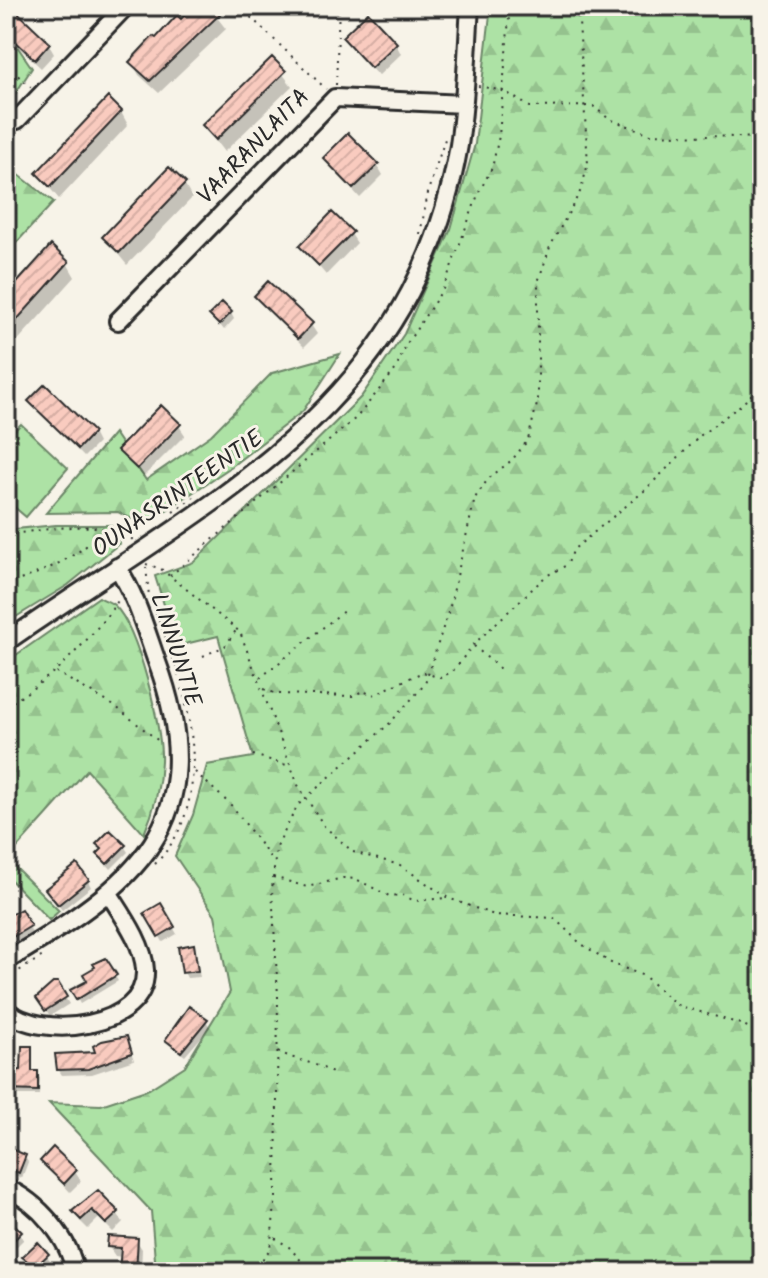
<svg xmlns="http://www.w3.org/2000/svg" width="768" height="1278" font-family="Kalam,sans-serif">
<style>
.forest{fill:url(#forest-firs);stroke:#6c8668;stroke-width:2}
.garden{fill:#ade2a5;stroke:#6c8668;stroke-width:2}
.shadow{fill:#0003}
.building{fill:url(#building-hatch);stroke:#2b2b2b;stroke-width:2}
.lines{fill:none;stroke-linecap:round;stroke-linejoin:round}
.minor-casing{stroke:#2b2b2b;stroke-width:22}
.path{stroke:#2b2b2b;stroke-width:2;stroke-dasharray:2 6;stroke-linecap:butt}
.minor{stroke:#f7f3e8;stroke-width:16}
.labels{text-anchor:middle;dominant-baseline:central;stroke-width:6;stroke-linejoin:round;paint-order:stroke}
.street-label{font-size:24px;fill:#2b2b2b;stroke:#f7f3e8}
</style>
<defs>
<pattern id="forest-firs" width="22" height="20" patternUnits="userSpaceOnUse" patternTransform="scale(2)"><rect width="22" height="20" fill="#ade2a5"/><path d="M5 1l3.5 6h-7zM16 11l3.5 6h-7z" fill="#95c28e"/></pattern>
<pattern id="building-hatch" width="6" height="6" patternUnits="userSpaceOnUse" patternTransform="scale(2)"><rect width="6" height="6" fill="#f9cbbf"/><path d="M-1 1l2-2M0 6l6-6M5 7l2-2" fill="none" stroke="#d6aea4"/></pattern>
</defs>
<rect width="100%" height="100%" fill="#f7f3e8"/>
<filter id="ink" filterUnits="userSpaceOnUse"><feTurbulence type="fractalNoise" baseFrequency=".0125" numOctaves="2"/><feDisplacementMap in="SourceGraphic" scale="16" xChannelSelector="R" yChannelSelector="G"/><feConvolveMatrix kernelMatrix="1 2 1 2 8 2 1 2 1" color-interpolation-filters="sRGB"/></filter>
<g filter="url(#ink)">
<path class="forest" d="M 491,6 L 762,6 L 762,1272 L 156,1272 L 151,1211 L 49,1103 L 101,1105 L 149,1089 L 185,1066 L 230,992 L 215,915 L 175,856 L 193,815 L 207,765 L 253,757 L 218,636 L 177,646 L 155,576 L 194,562 L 361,397 L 404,334 L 451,229 L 475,144 Z
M 6,30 L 32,68 L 6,108 Z
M 6,165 L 54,202 L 6,254 Z
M 340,354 L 303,411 L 228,469 L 144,525 L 118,512 L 46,513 L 114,433 L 146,480 L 211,435 L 272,373 Z
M 56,525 L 111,525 L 120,543 L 68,585 L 6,623 L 6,530 Z
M 99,597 C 103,600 112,602 115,606 C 138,628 163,730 161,761 C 160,788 155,809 144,834 L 87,770 L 7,859 L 59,911 L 49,920 L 6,875 L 6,662 Z"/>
<path class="garden" d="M 21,424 L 68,468 L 26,517 L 6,500 L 6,439 Z"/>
<path class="shadow" d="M 6,6 L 49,45 L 54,54 L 41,68 L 6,35 Z
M 196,6 L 208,6 L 226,29 L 159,93 L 139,75 L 132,62 Z
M 344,38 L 396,44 L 401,54 L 378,76 Z
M 272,60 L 292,86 L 224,152 L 204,126 Z
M 121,112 L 128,125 L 59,199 L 38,174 Z
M 325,159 L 377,165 L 383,175 L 360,198 Z
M 184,184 L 192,198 L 127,265 L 104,237 Z
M 351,234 L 357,243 L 326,275 L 301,246 Z
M 67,263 L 75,277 L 12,347 L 6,341 L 6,298 Z
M 256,297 L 311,325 L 317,334 L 304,347 Z
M 231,313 L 234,319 L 224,330 L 212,315 Z
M 30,401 L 93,433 L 98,443 L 84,457 Z
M 179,426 L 185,435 L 143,477 L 120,450 Z
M 99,845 L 124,846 L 128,852 L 111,869 L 99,855 L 103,851 Z
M 88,881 L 91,887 L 62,910 L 51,896 Z
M 161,906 L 177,934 L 163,942 L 147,914 Z
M 20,911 L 32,933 L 6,950 L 6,924 Z
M 193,946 L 200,977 L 187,978 L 184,972 Z
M 106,961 L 118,981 L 80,1004 L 73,991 L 89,981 Z
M 57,985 L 69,1004 L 50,1016 L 39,999 Z
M 206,1021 L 210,1027 L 185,1056 L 171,1046 L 167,1040 Z
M 126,1038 L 134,1060 L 92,1074 L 62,1075 L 58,1069 L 98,1054 Z
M 31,1048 L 33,1073 L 40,1078 L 39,1095 L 9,1095 L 7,1090 L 23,1072 Z
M 6,1149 L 24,1156 L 28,1162 L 22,1178 L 6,1172 Z
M 42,1161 L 75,1172 L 81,1181 L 70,1192 Z
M 88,1197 L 117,1213 L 123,1222 L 113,1232 L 99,1218 L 88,1229 L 80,1221 L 74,1211 Z
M 6,1226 L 24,1239 L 11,1252 L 15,1258 L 6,1267 Z
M 136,1240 L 142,1249 L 141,1272 L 121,1272 L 122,1257 L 115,1256 L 109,1247 Z
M 38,1245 L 50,1260 L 41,1268 L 59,1272 L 38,1272 L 27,1262 L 24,1258 Z"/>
<path class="building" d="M 6,6 L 11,6 L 50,43 L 35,60 L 6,32 Z
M 193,6 L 211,6 L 220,14 L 150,81 L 129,62 L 153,36 L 156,38 L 177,15 L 181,19 Z
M 368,12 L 397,43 L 371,68 L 342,37 Z
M 272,57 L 286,71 L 216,140 L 202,125 Z
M 108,97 L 122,111 L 50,187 L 36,173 Z
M 348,133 L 379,164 L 353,189 L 323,158 Z
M 169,167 L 186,183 L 119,253 L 102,237 Z
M 332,212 L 353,232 L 319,266 L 299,246 Z
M 51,245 L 69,262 L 6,332 L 6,295 Z
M 268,281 L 313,323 L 298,339 L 254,296 Z
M 222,302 L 232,312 L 219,325 L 209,315 Z
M 45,384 L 94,432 L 78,449 L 28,401 Z
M 161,405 L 181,424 L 137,469 L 117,450 Z
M 110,830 L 126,845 L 107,864 L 97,854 L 102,849 L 96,844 Z
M 77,864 L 89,880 L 58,905 L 45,889 Z
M 161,903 L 175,927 L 158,937 L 144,913 Z
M 21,909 L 31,926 L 6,941 L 6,917 Z
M 194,944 L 198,971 L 182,973 L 178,947 Z
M 106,958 L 117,975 L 76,1000 L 70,990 L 87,981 L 83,974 L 95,967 L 93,964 Z
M 54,982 L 58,982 L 67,997 L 45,1011 L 36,998 Z
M 189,1006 L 208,1019 L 181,1052 L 165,1040 Z
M 127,1036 L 132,1053 L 88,1069 L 57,1070 L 55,1054 L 95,1052 L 93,1046 L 102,1041 Z
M 22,1046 L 32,1046 L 32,1071 L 38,1071 L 38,1091 L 6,1090 L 6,1073 L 21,1070 Z
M 6,1147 L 26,1155 L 19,1173 L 6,1168 Z
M 53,1147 L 77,1170 L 64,1184 L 40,1161 Z
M 98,1190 L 119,1212 L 106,1224 L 92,1210 L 81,1220 L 72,1211 Z
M 6,1216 L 22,1232 L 6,1248 Z
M 108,1236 L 138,1238 L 136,1272 L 119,1272 L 121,1248 L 107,1247 Z
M 38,1242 L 49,1254 L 35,1267 L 22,1257 Z"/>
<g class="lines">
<defs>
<path id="minor" d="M 17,120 L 126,6
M 118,321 L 335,98 L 464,104
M 6,642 C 204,504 414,410 459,145 C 466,99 467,52 470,6
M 6,961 C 134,885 217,824 157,662 C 146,631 136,595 117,567
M 6,1010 C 40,1041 148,1029 145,970 C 144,944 121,913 108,892
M 6,1188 C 38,1202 70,1239 75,1272"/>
</defs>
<use href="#minor" class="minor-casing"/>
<path class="path" d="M 239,6 L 326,89
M 6,65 L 31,87
M 336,85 L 339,6
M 478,86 L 504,91 L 530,107 L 593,106 L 609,119 L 651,134 L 762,138
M 420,234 L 429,188 L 446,136
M 173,512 L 194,497
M 6,535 C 37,531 109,516 133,540
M 146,564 L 161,569 L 240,632 L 298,785 L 324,826 L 353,852 L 400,865 L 448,898 L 494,915 L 554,918 L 580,943 L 611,963 L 644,976 L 677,1005 L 744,1025 L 762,1035
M 146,567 L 149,596
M 170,576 L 357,417 L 396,369 L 406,345 L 443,289 L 479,192 L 492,168 L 499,136 L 510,6
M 6,585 C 30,577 90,554 99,530
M 474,646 L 501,670
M 203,656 L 225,646 L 237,629
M 56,672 L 116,707 L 160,742
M 260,678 L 346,609
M 264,689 L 277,694 L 352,696 L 363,691 L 373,695 L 423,672 L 440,678 L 453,671 L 473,645 L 546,576 L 567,565 L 574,549 L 644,491 L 701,435 L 742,404 L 762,384
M 6,706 C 54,677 88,643 120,598
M 253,755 L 290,766
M 195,772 L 233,807 L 272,860
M 155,864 C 221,798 187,687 156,613
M 273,877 L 307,887 L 343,878 L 356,879 L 389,896 L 402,895 L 415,901 L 446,898
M 6,979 L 46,954
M 278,1051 C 297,1062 311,1060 332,1073
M 275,1238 L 289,1247 L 311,1272
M 253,1272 L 270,1249 L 276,1197 L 278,996 L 272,889 L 276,849 L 297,806 L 390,723 L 425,684 L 450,606 L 475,498 L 488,479 L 512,460 L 528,440 L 538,400 L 538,282 L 550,247 L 581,190 L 588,164 L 578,6"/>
<use href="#minor" class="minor"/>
</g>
</g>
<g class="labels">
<g class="street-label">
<text transform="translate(254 147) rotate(-46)">VAARANLAITA</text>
<text transform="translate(178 494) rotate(-35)">OUNASRINTEENTIE</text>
<text transform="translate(175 650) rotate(72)">LINNUNTIE</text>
</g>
</g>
<rect width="768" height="1278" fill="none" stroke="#f7f3e8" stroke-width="32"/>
<rect x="16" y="16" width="736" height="1246" fill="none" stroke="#2b2b2b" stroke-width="3" filter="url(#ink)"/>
</svg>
